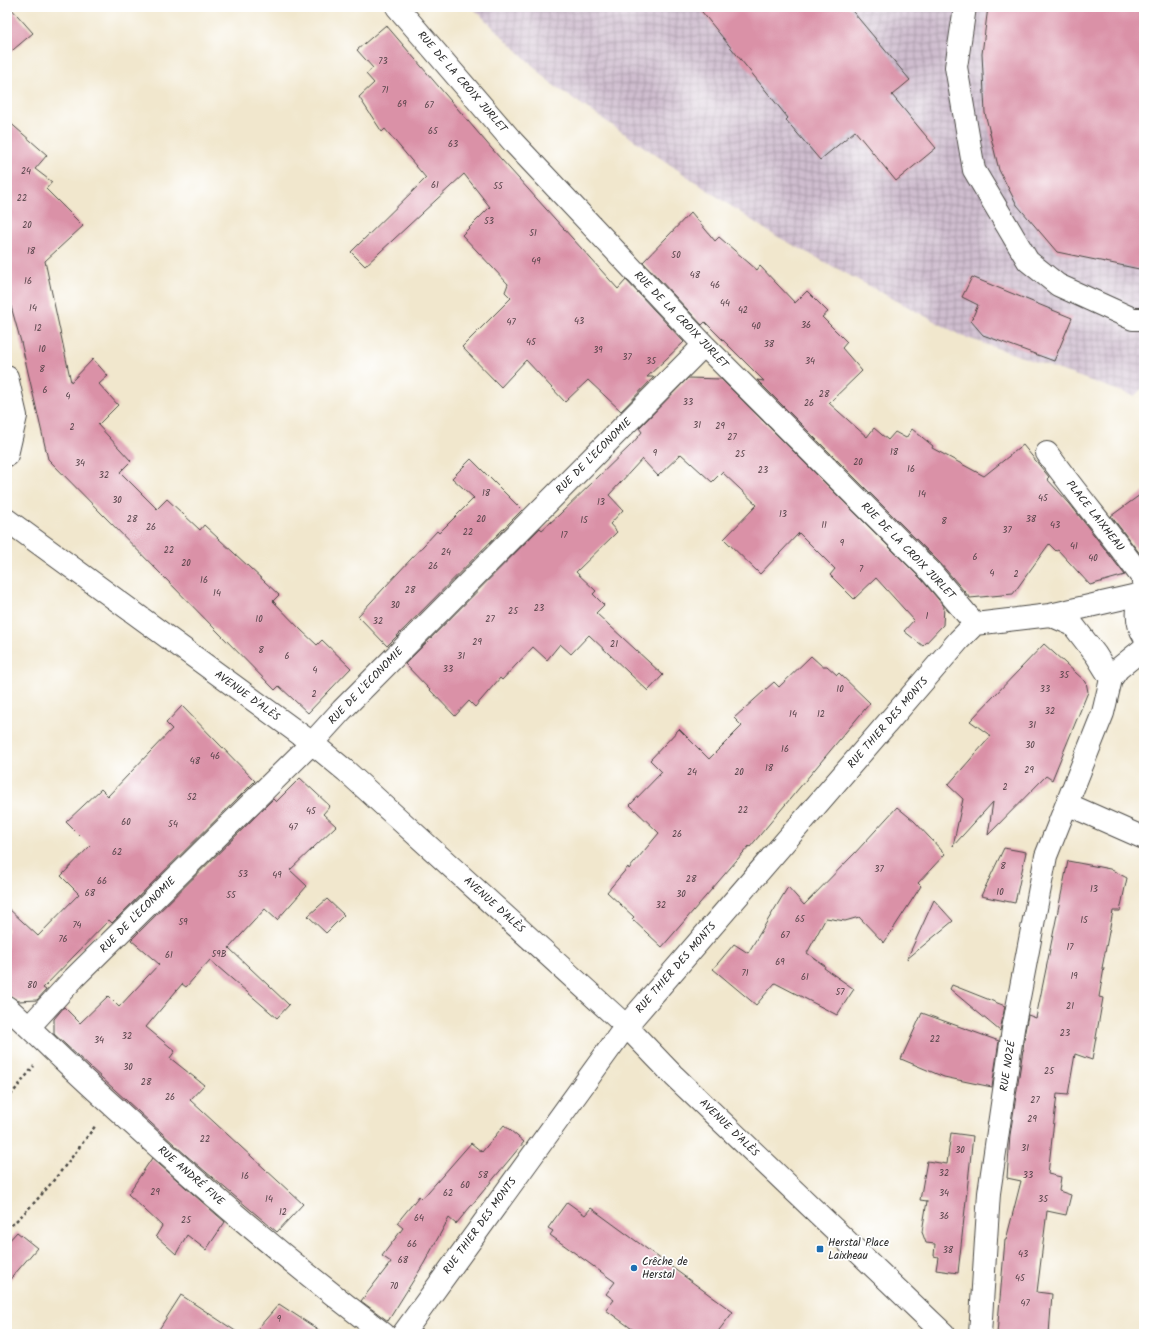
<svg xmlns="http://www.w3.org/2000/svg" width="1151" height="1341" font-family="Kalam,sans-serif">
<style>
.industrial{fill:url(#industrial-grid)}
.building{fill:#da91a7}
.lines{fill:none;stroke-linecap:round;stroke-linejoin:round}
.minor-casing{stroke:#494743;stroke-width:24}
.path{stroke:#494743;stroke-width:2.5;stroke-dasharray:3 3;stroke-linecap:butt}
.minor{stroke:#fff;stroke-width:22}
.poi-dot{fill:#1f6fb2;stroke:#fff;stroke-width:1.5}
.labels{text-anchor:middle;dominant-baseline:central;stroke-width:3.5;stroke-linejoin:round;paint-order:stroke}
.number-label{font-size:9px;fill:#57444a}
.street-label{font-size:11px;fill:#2b2b2b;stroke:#fff}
.poi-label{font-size:11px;fill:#2b2b2b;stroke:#fff;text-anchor:start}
</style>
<defs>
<pattern id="industrial-grid" width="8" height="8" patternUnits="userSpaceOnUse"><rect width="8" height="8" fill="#cfbdcf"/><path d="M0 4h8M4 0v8" fill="none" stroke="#a89aa8"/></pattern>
</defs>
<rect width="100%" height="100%" fill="#fff"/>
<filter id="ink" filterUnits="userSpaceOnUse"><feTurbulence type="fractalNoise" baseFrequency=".025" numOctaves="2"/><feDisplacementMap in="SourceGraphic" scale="8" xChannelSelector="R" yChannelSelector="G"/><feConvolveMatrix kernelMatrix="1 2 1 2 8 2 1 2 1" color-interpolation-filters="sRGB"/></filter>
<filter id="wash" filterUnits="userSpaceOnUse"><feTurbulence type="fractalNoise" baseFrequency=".012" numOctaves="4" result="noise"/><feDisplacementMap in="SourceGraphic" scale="16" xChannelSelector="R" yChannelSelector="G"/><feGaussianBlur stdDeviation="0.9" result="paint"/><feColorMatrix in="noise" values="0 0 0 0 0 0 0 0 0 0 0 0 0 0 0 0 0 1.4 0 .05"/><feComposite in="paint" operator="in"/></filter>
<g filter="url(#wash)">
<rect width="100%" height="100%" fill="#f1e7cd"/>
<path class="industrial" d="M 472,7 L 1144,7 L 1144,387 L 1134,396 L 962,336 L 769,232 L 553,85 Z"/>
<g id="blocks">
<path class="building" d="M 7,7 L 10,7 L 33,33 L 7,55 Z
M 698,7 L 849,7 L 910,80 L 892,95 L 936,148 L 896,181 L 855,131 L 820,160 L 786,120 L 788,118 Z
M 988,7 L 1144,7 L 1144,270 L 1057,252 L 1017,205 L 999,170 L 985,113 L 982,54 Z
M 386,25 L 492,149 L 618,289 L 626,280 L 684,342 L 647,377 L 654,377 L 621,411 L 588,380 L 565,402 L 526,360 L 501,387 L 462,347 L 511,298 L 505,292 L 508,284 L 462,235 L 490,207 L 464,174 L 365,266 L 351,252 L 426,178 L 385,129 L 382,132 L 359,97 L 374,83 L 366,74 L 373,68 L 357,50 Z
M 7,120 L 47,155 L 35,169 L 52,182 L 46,189 L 83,226 L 45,261 L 71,382 L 93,359 L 108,376 L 99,384 L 118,405 L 98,425 L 131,461 L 120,472 L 157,509 L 167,499 L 200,530 L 204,525 L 279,595 L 273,601 L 301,630 L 317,645 L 322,640 L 351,668 L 308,713 L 279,686 L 275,690 L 48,459 L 21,342 L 10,303 L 7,304 Z
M 691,212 L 715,241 L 719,237 L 757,270 L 760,266 L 795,303 L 807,291 L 828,312 L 822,317 L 847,342 L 842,348 L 862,371 L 829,403 L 867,437 L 874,428 L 888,440 L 895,432 L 906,438 L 912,429 L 933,446 L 932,448 L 984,476 L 1023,445 L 1049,477 L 1047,479 L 1070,504 L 1125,575 L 1090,585 L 1058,550 L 1056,551 L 1049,544 L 1013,594 L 970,598 L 940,563 L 757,380 L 764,381 L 705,322 L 702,325 L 643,262 Z
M 972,277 L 1072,318 L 1054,361 L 983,335 L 971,321 L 978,305 L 962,297 Z
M 688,378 L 721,379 L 922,580 L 944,606 L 943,625 L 923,646 L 904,631 L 914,620 L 876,578 L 854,599 L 830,575 L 835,569 L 799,533 L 760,574 L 724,539 L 757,505 L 722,472 L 712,482 L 681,454 L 658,476 L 642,459 L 609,495 L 623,510 L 610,524 L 617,532 L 576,572 L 596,591 L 593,594 L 604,605 L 596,613 L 663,675 L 648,691 L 589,635 L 571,654 L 560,644 L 547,660 L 533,647 L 502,680 L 500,678 L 475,707 L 469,701 L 455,716 L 405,664 L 540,528 L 542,530 L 559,515 L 632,444 L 642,432 L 639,428 Z
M 471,459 L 522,510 L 387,646 L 358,616 L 437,531 L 439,533 L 474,498 L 452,478 Z
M 1144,492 L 1144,559 L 1111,516 Z
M 1044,644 L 1086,682 L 1088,692 L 1052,780 L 1046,776 L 988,835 L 993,802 L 953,846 L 963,799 L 948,785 L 991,736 L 970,721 Z
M 811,656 L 822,666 L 827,666 L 837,675 L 839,673 L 870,703 L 750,847 L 749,846 L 662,947 L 632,919 L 634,917 L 607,892 L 628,867 L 629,869 L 659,833 L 630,805 L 662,772 L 650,760 L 679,729 L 709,759 L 742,726 L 734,718 L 774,682 L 779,687 Z
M 182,706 L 255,781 L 112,923 L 109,920 L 43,988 L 46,990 L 37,1000 L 19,1001 L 7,995 L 7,907 L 38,936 L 79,894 L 61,876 L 90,846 L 66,822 L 101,789 L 108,796 L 172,729 L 166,723 Z
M 300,778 L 330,806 L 323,814 L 336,826 L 290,870 L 307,886 L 277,920 L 265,909 L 229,948 L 289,1005 L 277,1018 L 210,960 L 186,987 L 182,984 L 146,1027 L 175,1051 L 170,1058 L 204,1085 L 190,1100 L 303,1204 L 277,1232 L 187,1156 L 54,1034 L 54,1019 L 64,1007 L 80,1023 L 108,996 L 119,1007 L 159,964 L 131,940 L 273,799 L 276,802 Z
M 897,807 L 914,821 L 945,854 L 918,883 L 921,886 L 884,943 L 859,917 L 845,921 L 826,918 L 807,953 L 825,966 L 824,968 L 854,989 L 837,1015 L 775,983 L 756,1005 L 713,969 L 734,944 L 748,953 L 788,887 L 804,905 L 854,854 Z
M 1004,848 L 1026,852 L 1015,903 L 981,896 Z
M 1068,861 L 1110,869 L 1127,878 L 1120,911 L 1113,911 L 1102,968 L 1104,968 L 1099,997 L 1103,998 L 1092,1060 L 1075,1054 L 1068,1095 L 1057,1094 L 1048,1174 L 1061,1177 L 1059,1191 L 1071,1195 L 1066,1215 L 1047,1211 L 1037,1292 L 1052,1294 L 1049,1334 L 997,1334 L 1005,1240 L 1006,1240 L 1021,1181 L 1007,1178 L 1010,1135 L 1023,1050 L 1024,1050 L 1023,1049 L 1025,1031 L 1028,1015 L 1036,1018 Z
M 327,899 L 344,915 L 326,933 L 308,916 Z
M 934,900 L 953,921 L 907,959 Z
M 952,985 L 1005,1006 L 1000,1031 L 950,989 Z
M 922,1013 L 999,1041 L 992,1087 L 944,1077 L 901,1059 Z
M 504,1125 L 524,1142 L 456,1224 L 449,1218 L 423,1265 L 388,1321 L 361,1301 L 391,1262 L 382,1256 L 403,1228 L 397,1223 L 419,1196 L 422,1199 L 471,1143 L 482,1152 Z
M 951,1133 L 973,1136 L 958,1273 L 936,1270 L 938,1257 L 934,1256 L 935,1244 L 926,1243 L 922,1232 L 927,1201 L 920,1200 L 927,1161 L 947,1164 Z
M 152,1158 L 225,1222 L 206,1250 L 187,1235 L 176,1254 L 156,1236 L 162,1226 L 128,1194 Z
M 567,1202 L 585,1215 L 591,1208 L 733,1312 L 716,1334 L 639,1334 L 606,1310 L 614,1300 L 606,1294 L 615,1282 L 550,1235 L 553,1231 L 548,1228 Z
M 17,1232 L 37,1248 L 7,1283 L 7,1243 Z
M 181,1295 L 240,1334 L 156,1334 Z
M 279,1304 L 325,1334 L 253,1334 Z"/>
</g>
</g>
<g filter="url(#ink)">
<use href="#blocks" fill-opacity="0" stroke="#494743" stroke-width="1"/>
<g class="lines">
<defs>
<path id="minor" d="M 397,7 L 513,142 L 704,345 L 931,572 L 975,624
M 965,7 L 956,67 L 974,170 L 1028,261 L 1058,285 L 1133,319 L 1144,319
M 7,377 L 16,416 L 7,455
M 1047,453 C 1078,496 1113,537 1144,580
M 7,520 L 312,743 L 346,771 L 626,1026 L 674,1076 L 944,1334
M 1144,592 C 1135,605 1136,623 1144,636
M 1050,615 L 1073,625 L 1096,655 L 1111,679
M 975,624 L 1050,615 L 1137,595 L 1144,592
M 1067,804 L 1144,838
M 7,1007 C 43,1040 77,1074 113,1106 C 200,1186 290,1263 384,1334
M 29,1027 L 74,978 L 312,743 L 342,710 L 704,345
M 403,1334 L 626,1026 L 959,640 L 975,624
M 980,1334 L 989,1193 L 1013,1029 L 1046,856 L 1103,713 L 1111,679 L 1118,669 L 1144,648"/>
</defs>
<use href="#minor" class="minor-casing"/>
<path class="path" d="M 7,1100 L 34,1066
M 7,1229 C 42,1199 68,1162 96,1125"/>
<use href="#minor" class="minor"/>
</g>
</g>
<g class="poi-dot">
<rect x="816" y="1245" width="8" height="8" rx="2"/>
<circle cx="634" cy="1268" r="4"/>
</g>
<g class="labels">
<g class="number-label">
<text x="383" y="61">73</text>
<text x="385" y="90">71</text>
<text x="402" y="104">69</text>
<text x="429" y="105">67</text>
<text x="433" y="131">65</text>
<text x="453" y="144">63</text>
<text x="26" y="171">24</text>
<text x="435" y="185">61</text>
<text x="498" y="186">55</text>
<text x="22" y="198">22</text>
<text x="489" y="221">53</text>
<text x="27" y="225">20</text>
<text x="533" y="233">51</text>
<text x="31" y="251">18</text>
<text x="676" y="255">50</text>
<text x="536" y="261">49</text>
<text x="695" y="275">48</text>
<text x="28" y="281">16</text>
<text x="715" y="285">46</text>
<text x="725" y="303">44</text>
<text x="33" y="308">14</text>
<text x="743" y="310">42</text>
<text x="579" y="321">43</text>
<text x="511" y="322">47</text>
<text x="806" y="325">36</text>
<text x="756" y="326">40</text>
<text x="38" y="328">12</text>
<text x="531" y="342">45</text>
<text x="769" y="344">38</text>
<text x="42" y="349">10</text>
<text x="598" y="350">39</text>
<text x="627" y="357">37</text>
<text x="651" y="361">35</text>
<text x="810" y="361">34</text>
<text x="42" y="369">8</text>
<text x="45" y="390">6</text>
<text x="824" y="394">28</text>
<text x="68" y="396">4</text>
<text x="688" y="402">33</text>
<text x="809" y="403">26</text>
<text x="697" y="425">31</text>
<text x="720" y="426">29</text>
<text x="72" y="427">2</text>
<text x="732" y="437">27</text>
<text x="894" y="452">18</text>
<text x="655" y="453">9</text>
<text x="740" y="454">25</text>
<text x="858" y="462">20</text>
<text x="80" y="463">34</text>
<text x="911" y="469">16</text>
<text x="763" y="470">23</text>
<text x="104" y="475">32</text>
<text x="486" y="493">18</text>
<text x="922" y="494">14</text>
<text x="1043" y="498">45</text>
<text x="117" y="500">30</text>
<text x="601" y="502">13</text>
<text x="783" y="514">13</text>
<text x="132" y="519">28</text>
<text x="481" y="519">20</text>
<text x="1031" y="519">38</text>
<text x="584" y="520">15</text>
<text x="944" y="521">8</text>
<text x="824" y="525">11</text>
<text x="1055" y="525">43</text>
<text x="151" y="527">26</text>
<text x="1007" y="530">37</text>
<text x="468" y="532">22</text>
<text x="564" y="535">17</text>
<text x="842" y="543">9</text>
<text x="1074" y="546">41</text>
<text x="169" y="550">22</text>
<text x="446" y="552">24</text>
<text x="975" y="557">6</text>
<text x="1093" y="558">40</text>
<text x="186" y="563">20</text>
<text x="433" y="566">26</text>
<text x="861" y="569">7</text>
<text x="992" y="573">4</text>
<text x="1016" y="574">2</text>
<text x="204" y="580">16</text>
<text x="410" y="590">28</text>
<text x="217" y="593">14</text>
<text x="395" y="605">30</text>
<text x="539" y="608">23</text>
<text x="513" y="611">25</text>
<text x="927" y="616">1</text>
<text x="259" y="619">10</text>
<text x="490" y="619">27</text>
<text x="378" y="621">32</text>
<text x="477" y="642">29</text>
<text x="614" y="644">21</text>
<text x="261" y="650">8</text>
<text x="287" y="656">6</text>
<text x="461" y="656">31</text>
<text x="448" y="669">33</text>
<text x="315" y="670">4</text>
<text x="1064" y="675">35</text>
<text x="840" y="689">10</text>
<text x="1045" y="689">33</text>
<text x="314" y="694">2</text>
<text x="1050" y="711">32</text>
<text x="793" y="714">14</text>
<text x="821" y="714">12</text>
<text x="1032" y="725">31</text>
<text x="1030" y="745">30</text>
<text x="785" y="749">16</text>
<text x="215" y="756">46</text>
<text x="195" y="761">48</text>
<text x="769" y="768">18</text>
<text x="1029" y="770">29</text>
<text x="692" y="772">24</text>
<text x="739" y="772">20</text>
<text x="1005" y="787">2</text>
<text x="192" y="797">52</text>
<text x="743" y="810">22</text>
<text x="311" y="811">45</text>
<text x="126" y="822">60</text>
<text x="173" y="824">54</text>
<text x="293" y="827">47</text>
<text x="677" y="834">26</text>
<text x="117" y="852">62</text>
<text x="1003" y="866">8</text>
<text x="879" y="869">37</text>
<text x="243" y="874">53</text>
<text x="277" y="875">49</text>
<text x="691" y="879">28</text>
<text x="102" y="881">66</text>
<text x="1094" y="889">13</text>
<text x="1000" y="892">10</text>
<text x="90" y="893">68</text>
<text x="681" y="894">30</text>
<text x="231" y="895">55</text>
<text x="661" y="905">32</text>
<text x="800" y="919">65</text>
<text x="1084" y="920">15</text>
<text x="183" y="922">59</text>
<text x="77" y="925">74</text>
<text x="785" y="935">67</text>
<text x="63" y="939">76</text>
<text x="1070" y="947">17</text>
<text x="219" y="954">59B</text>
<text x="169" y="955">61</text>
<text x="780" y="962">69</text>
<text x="745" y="973">71</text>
<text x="1074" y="976">19</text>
<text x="805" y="977">61</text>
<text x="32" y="985">80</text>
<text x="840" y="992">57</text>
<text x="1070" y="1006">21</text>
<text x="1065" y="1033">23</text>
<text x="127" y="1036">32</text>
<text x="935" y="1039">22</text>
<text x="99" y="1040">34</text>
<text x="128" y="1067">30</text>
<text x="1049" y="1071">25</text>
<text x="146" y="1082">28</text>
<text x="170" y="1097">26</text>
<text x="1035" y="1100">27</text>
<text x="1032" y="1119">29</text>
<text x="205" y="1139">22</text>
<text x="1025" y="1148">31</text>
<text x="960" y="1150">30</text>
<text x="944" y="1173">32</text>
<text x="483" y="1175">58</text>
<text x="1028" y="1175">33</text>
<text x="245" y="1176">16</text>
<text x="465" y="1185">60</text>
<text x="155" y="1192">29</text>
<text x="448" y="1193">62</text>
<text x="944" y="1193">34</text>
<text x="269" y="1199">14</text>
<text x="1043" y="1199">35</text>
<text x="283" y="1212">12</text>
<text x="944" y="1216">36</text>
<text x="419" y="1218">64</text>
<text x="186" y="1220">25</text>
<text x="412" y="1244">66</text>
<text x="948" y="1250">38</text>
<text x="1023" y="1254">43</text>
<text x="403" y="1260">68</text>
<text x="1020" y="1278">45</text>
<text x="394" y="1286">70</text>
<text x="1025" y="1303">47</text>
<text x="279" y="1319">9</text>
</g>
<g class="street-label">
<text transform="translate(462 82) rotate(49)">RUE DE LA CROIX JURLET</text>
<text transform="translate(681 320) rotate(46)">RUE DE LA CROIX JURLET</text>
<text transform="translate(594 456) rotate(-45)">RUE DE L'ECONOMIE</text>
<text transform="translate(1095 516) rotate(52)">PLACE LAIXHEAU</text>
<text transform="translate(908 551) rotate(46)">RUE DE LA CROIX JURLET</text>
<text transform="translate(366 686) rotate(-46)">RUE DE L'ECONOMIE</text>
<text transform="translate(247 696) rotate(36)">AVENUE D'ALÈS</text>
<text transform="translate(888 723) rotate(-49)">RUE THIER DES MONTS</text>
<text transform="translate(494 905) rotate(42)">AVENUE D'ALÈS</text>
<text transform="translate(138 915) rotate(-45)">RUE DE L'ECONOMIE</text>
<text transform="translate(676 968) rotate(-49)">RUE THIER DES MONTS</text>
<text transform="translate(1008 1066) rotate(-81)">RUE NOZÉ</text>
<text transform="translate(729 1128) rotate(44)">AVENUE D'ALÈS</text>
<text transform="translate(191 1176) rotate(41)">RUE ANDRÉ FIVE</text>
<text transform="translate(480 1226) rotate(-54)">RUE THIER DES MONTS</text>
</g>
<g class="poi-label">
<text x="828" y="1243">Herstal Place<tspan x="828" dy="13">Laixheau</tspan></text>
<text x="642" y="1262">Crêche de<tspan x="642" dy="13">Herstal</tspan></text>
</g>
</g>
<rect width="1151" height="1341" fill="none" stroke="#fff" stroke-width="24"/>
</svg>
